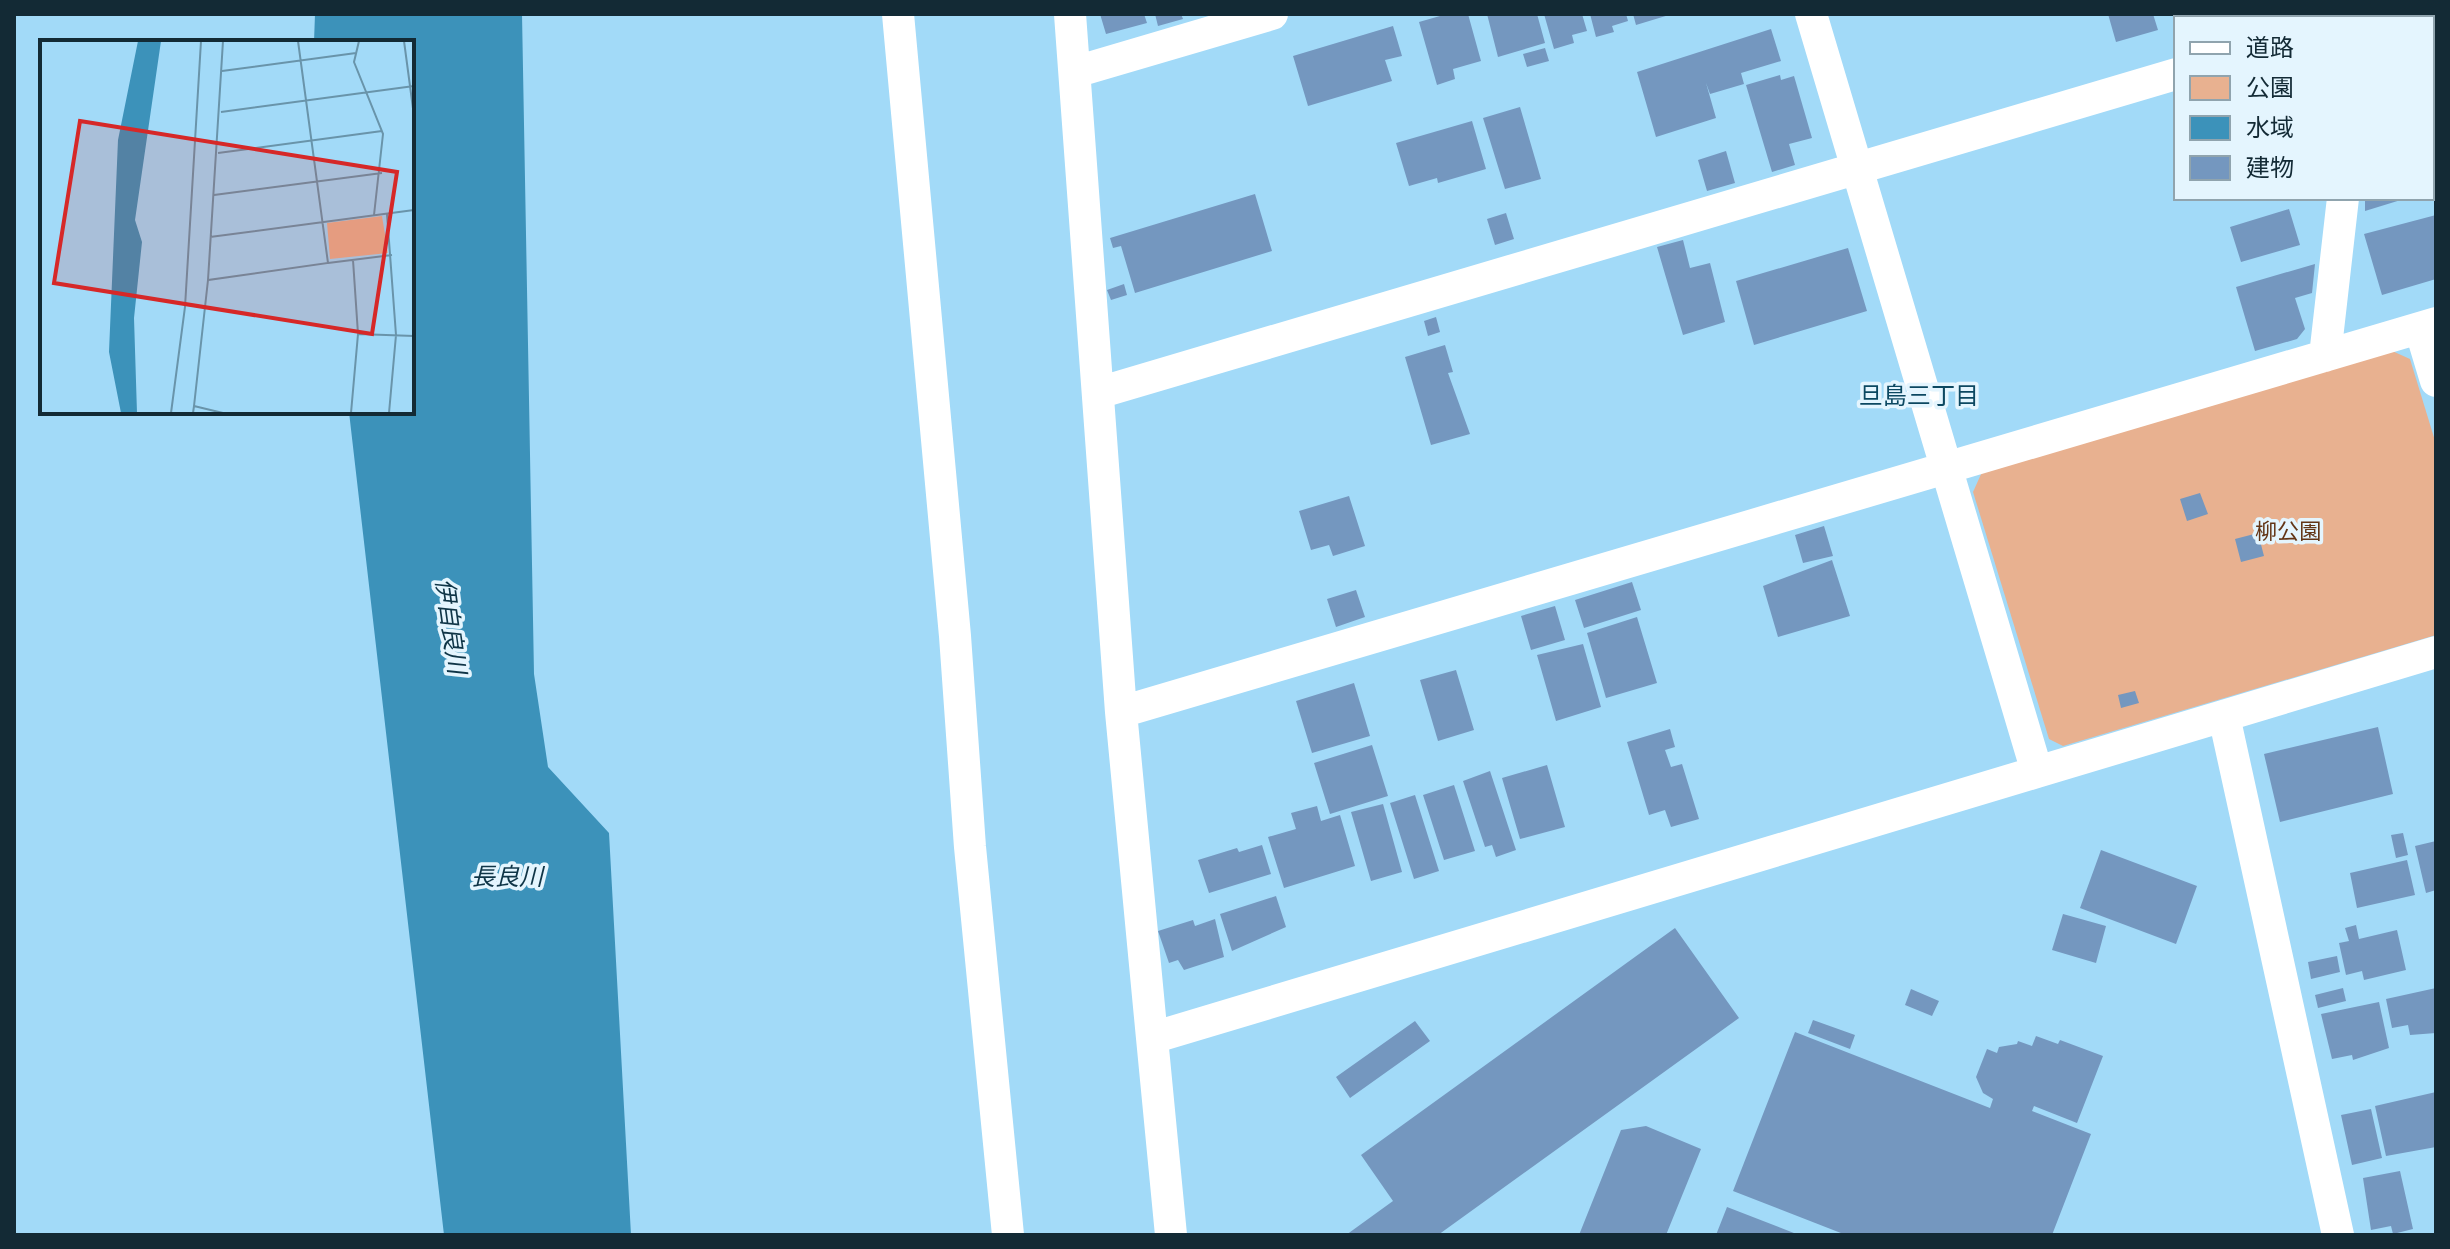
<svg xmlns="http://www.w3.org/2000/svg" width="2450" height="1249" font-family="Ubuntu,'Noto Sans JP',sans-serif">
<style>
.green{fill:#e8b190}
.water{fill:#3c92ba}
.building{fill:#7497bf}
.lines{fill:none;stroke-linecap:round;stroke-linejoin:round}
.minor{stroke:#fff;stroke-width:32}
.labels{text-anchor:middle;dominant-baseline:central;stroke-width:7;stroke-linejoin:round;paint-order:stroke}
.park-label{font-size:22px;fill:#633516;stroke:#e4f5fe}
.neighbourhood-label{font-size:24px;fill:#0c4861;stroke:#e4f5fe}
.water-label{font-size:24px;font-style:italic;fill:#0f3547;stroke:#e4f5fe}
.inset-road{fill:none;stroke:#6994aa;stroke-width:2}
.view{fill:#d62828;fill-opacity:0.15;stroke:#d62828;stroke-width:4}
.inset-edge{fill:none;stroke:#132a35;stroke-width:4}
</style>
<rect width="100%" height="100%" fill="#a2daf8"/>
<path class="green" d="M 2390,350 L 2410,359 L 2436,444 L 2436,635 L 2063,746 L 2049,739 L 1973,492 L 1982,472 Z"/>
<path class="water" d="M 315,14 L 522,14 L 534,674 L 548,767 L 609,833 L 631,1235 L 444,1235 L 349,412 L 412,412 L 412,42 L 314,42 Z"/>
<path class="building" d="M 1100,14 L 1144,14 L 1147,23 L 1106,34 Z
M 1155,14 L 1181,14 L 1183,19 L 1158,26 Z
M 1447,14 L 1468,14 L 1481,61 L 1453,69 L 1455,79 L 1437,85 L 1419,22 Z
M 1487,14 L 1537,14 L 1545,43 L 1498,57 Z
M 1544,14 L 1582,14 L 1587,31 L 1572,35 L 1574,43 L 1554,49 Z
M 1590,14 L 1626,14 L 1628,21 L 1612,26 L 1614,32 L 1596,37 Z
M 1633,14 L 1669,14 L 1669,15 L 1636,25 Z
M 2108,14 L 2153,14 L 2158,30 L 2116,42 Z
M 2384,14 L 2436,14 L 2436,43 L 2432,44 L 2432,18 L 2385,18 Z
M 1393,26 L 1402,56 L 1385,60 L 1392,81 L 1308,106 L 1293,56 Z
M 1771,29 L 1781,61 L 1741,73 L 1744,84 L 1710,94 L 1706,83 L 1716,118 L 1656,137 L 1637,72 Z
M 1545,48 L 1549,61 L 1527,67 L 1523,54 Z
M 1780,75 L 1781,80 L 1794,76 L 1812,138 L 1789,144 L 1795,165 L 1772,172 L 1746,85 Z
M 1520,107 L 1541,179 L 1505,189 L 1483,118 Z
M 1472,121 L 1486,169 L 1438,183 L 1437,178 L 1409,186 L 1396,143 Z
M 2436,144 L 2436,196 L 2432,197 L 2432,145 Z
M 1726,151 L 1735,183 L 1707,191 L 1698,160 Z
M 1255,194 L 1272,251 L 1135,293 L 1121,246 L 1113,248 L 1110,238 Z
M 2365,198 L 2404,198 L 2404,199 L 2365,211 Z
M 2289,209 L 2300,245 L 2241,262 L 2230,227 Z
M 1506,213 L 1514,239 L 1495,245 L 1487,219 Z
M 2436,215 L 2436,279 L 2382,295 L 2364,234 Z
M 1683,240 L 1690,268 L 1710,263 L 1725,322 L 1683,335 L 1657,247 Z
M 1848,248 L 1867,311 L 1754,345 L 1736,281 Z
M 2315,264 L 2312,293 L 2295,298 L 2305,329 L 2297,339 L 2255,351 L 2236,287 Z
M 1124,284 L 1127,295 L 1111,300 L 1107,290 Z
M 1436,317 L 1440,332 L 1428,336 L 1424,321 Z
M 1445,345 L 1453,372 L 1448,373 L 1470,434 L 1431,445 L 1405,357 Z
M 2200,493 L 2208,514 L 2187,521 L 2180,499 Z
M 1349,496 L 1365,546 L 1333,556 L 1329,545 L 1311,550 L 1299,511 Z
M 1824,526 L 1833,556 L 1803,563 L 1795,535 Z
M 2258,533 L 2264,556 L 2241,562 L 2235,539 Z
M 1832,560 L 1850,616 L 1778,637 L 1763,586 Z
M 1632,582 L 1641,610 L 1584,628 L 1575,600 Z
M 1356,590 L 1365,617 L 1336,627 L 1327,599 Z
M 1555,606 L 1565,640 L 1531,650 L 1521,616 Z
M 1637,617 L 1657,683 L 1606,698 L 1587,633 Z
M 1583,644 L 1601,707 L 1556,721 L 1537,655 Z
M 1456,670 L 1474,730 L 1438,741 L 1420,680 Z
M 1354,683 L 1370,736 L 1312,753 L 1296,701 Z
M 2135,691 L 2139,703 L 2121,708 L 2118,695 Z
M 2378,727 L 2393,794 L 2280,822 L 2264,754 Z
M 1670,729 L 1675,747 L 1665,750 L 1671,767 L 1682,764 L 1699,819 L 1671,827 L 1665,810 L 1649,815 L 1627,742 Z
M 1372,745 L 1388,796 L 1330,814 L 1314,763 Z
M 1547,765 L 1565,827 L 1520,839 L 1502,778 Z
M 1490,771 L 1516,850 L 1496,857 L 1492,845 L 1485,847 L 1463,781 Z
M 1454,785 L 1475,851 L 1444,860 L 1423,795 Z
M 1415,795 L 1439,871 L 1414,879 L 1390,803 Z
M 1383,804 L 1402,872 L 1371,881 L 1351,812 Z
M 1317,806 L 1321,821 L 1340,815 L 1355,866 L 1284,888 L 1268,837 L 1296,829 L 1291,813 Z
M 2403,833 L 2408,855 L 2396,858 L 2391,835 Z
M 2436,841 L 2436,890 L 2426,893 L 2415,846 Z
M 1262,845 L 1271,874 L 1209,893 L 1198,860 L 1237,848 L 1239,852 Z
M 2101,850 L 2197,886 L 2176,944 L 2080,908 Z
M 2407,860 L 2415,895 L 2357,908 L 2350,873 Z
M 1276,896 L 1286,927 L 1232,951 L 1220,914 Z
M 2063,914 L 2106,926 L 2096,963 L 2052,950 Z
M 1215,919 L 1224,957 L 1184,970 L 1178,960 L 1169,963 L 1158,931 L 1193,920 L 1195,926 Z
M 2356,925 L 2359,939 L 2397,930 L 2406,970 L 2364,980 L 2362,971 L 2346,975 L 2339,943 L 2349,941 L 2345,928 Z
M 1675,928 L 1739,1018 L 1438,1235 L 1346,1235 L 1393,1201 L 1361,1155 Z
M 2337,956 L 2340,972 L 2311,979 L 2308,962 Z
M 2343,988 L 2346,1001 L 2318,1008 L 2315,995 Z
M 2436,988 L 2436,1033 L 2410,1035 L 2408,1025 L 2392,1028 L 2386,999 Z
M 1911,989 L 1939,1001 L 1932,1016 L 1905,1005 Z
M 2379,1002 L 2389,1048 L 2353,1060 L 2352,1055 L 2332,1059 L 2321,1014 Z
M 1813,1020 L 1855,1035 L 1850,1049 L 1808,1033 Z
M 1415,1021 L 1430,1041 L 1350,1098 L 1336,1077 Z
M 1795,1032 L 1990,1108 L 1993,1099 L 1983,1093 L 1976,1077 L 1987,1049 L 1997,1053 L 1999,1047 L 2017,1044 L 2018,1041 L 2032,1046 L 2036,1036 L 2058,1044 L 2060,1040 L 2103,1056 L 2077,1123 L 2034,1106 L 2032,1111 L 2091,1134 L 2052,1235 L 1846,1235 L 1733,1191 Z
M 2436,1092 L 2436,1147 L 2386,1156 L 2375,1106 Z
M 2371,1109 L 2382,1158 L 2352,1165 L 2341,1115 Z
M 1646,1126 L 1701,1149 L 1666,1235 L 1579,1235 L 1621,1130 Z
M 2400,1171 L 2413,1229 L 2393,1234 L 2391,1226 L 2371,1230 L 2363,1178 Z
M 1727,1207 L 1799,1235 L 1716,1235 Z"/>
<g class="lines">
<path class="minor" d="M 898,14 L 955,636 L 970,847 L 1008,1235
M 1070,14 L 1121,712 L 1152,1038 L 2037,772 L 1811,14
M 2339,14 L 2339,18
M 1075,72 L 1272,14
M 2420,328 L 2436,381
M 2325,356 L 2343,198
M 1098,393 L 2176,74
M 1121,712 L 2436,323
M 2224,716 L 2338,1235
M 2037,772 L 2436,652
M 1152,1038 L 1171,1235"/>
</g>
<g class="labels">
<g class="park-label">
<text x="2288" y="530">柳公園</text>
</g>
<g class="neighbourhood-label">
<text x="1919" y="395">旦島三丁目</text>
</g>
<g class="water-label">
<text transform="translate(451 626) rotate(82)">伊自良川</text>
<text x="507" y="876">長良川</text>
</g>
</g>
<g transform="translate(40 40)">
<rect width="374" height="374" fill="#a2daf8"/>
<path d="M 342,176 L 348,213 L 290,219 L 287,183 Z" fill="#e8b190"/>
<path d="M 98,1 L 121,1 L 95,180 L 102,202 L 94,278 L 97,373 L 81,373 L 69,312 L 78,100 Z" fill="#3c92ba"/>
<path class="inset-road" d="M 183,1 L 168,240 L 288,223 L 258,1M 319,1 L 314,22 L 343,94 L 334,175M 364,1 L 374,76M 182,31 L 316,13M 181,72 L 374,46M 178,113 L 342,91M 174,155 L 342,133M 347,174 L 356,295 L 349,373M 170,197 L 374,170M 288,223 L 352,215M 318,294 L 374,296M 154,366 L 168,240M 131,373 L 145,267 L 161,1M 153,373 L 154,366 L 183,373M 311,373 L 318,294 L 313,220"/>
<path class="view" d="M 40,81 L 357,132 L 332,294 L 14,243 Z"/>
<rect width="374" height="374" class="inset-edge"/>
</g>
<rect width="2450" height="1249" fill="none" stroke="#132a35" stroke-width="32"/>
<rect x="2174" y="16" width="260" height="184" fill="#e4f5fe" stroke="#90a4ae" stroke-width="2"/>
<rect x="2190" y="42" width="40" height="12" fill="#ffffff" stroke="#90a4ae" stroke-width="2"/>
<text x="2246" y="56" font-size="24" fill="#132a35">道路</text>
<rect x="2190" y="76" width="40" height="24" fill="#e8b190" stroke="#90a4ae" stroke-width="2"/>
<text x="2246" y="96" font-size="24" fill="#132a35">公園</text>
<rect x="2190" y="116" width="40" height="24" fill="#3c92ba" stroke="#90a4ae" stroke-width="2"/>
<text x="2246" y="136" font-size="24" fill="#132a35">水域</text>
<rect x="2190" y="156" width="40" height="24" fill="#7497bf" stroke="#90a4ae" stroke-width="2"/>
<text x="2246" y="176" font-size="24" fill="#132a35">建物</text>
</svg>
